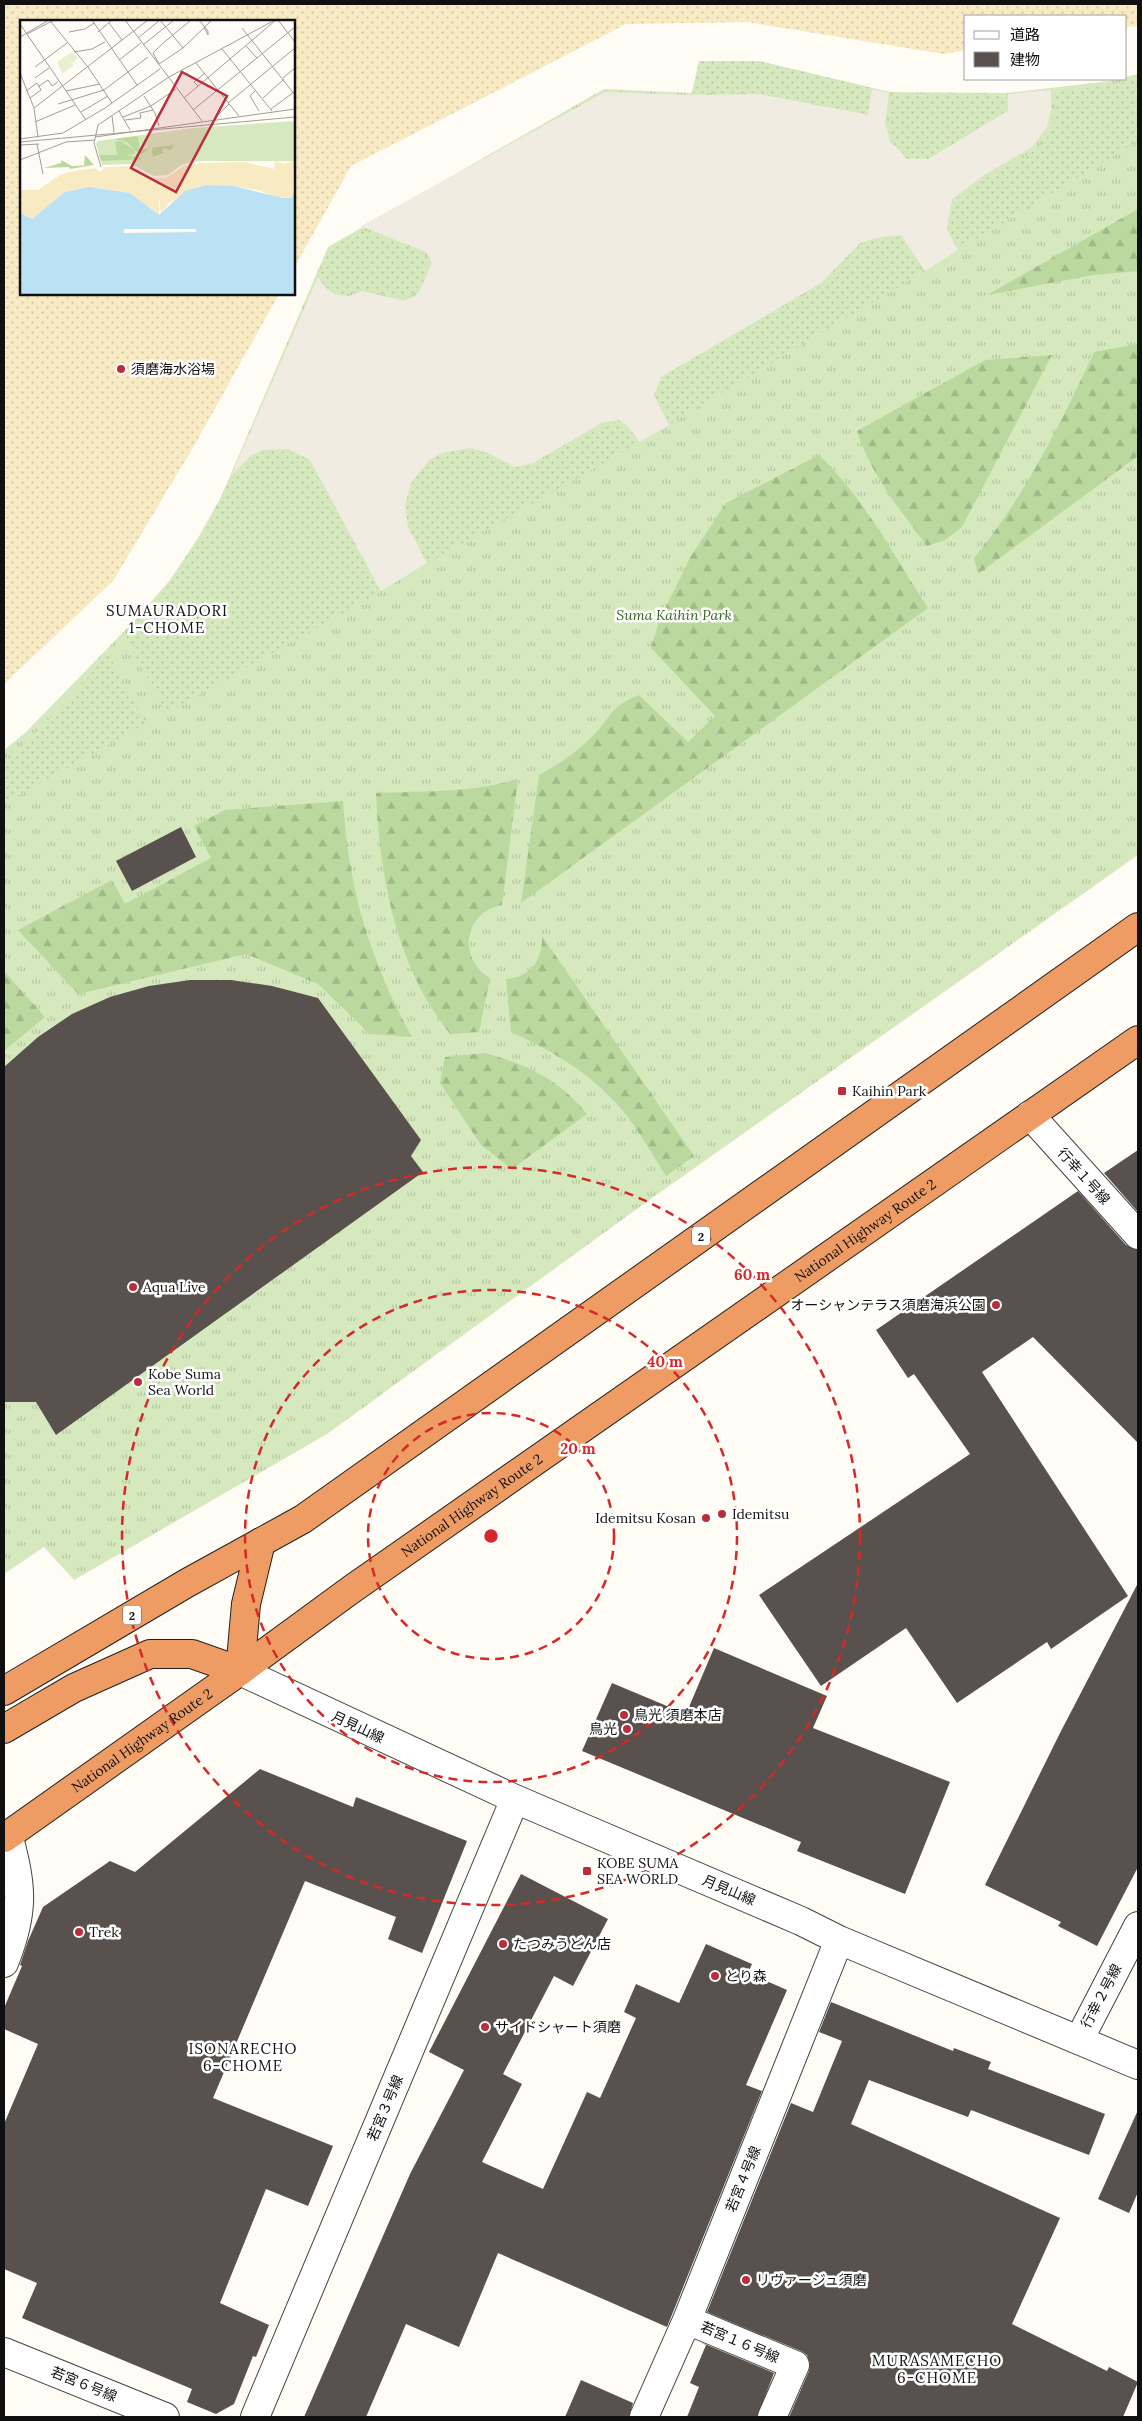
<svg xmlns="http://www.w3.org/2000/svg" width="1142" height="2421" font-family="Lora,'Noto Sans JP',serif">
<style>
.grass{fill:url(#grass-tufts)}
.forest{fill:url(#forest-firs)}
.sand{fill:url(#sand-dots)}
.garden{fill:url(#garden-dots)}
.plaza{fill:#f0ece2}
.building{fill:#59514d}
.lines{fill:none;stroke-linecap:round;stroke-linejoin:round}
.minor-casing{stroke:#434343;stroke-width:30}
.highway-casing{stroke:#212121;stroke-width:30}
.minor{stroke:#fff;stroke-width:28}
.highway{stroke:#ee9c63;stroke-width:28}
.ring{fill:none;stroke:#d62828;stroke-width:2.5;stroke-dasharray:9 6}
.poi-dot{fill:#bc2d3b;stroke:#fff;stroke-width:2}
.labels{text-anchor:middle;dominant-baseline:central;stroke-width:5;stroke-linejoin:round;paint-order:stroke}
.shield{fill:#fff;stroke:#585858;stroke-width:1}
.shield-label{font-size:12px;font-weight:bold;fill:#101010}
.poi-label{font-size:14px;fill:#101010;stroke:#fff;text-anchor:start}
.park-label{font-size:14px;font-style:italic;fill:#346722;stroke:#fff}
.street-label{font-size:14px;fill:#101010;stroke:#fff}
.neighbourhood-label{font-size:15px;letter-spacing:1px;fill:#101010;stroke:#fff}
.inset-road{fill:none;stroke:#9f9e99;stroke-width:1}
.view{fill:#bc2d3b;fill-opacity:0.15;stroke:#bc2d3b;stroke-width:2.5}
.inset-edge{fill:none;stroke:#101010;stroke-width:2.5}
.centre{fill:#d62828;stroke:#fff;stroke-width:2.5}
.ring-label{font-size:15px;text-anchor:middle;font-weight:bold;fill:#d62828;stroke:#fff;stroke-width:5;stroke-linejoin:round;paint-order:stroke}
</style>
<defs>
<pattern id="grass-tufts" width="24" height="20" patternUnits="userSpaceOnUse" patternTransform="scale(1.25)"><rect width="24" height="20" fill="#d6e9be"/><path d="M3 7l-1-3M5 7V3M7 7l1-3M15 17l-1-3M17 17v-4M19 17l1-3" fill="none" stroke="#b7c7a2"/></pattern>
<pattern id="forest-firs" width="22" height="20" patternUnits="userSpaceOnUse" patternTransform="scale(1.25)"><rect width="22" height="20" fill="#bbd99e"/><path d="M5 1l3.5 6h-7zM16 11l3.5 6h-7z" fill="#a0b987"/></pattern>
<pattern id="sand-dots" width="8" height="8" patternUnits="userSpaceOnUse" patternTransform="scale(1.25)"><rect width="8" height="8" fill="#f8eac3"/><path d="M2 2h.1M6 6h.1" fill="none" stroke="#d4c8a6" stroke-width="1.8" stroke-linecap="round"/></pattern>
<pattern id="garden-dots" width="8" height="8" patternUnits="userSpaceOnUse" patternTransform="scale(1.25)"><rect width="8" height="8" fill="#d6e9be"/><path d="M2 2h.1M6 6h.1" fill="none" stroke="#b7c7a2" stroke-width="1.8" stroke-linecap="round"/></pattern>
</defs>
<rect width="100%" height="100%" fill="#fefcf4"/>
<path class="grass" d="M 699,61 L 759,61 L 890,92 L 1008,93 L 1126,79 L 1126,77 L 1138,74 L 1138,855 L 652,1198 L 327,1434 L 74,1580 L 44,1547 L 4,1574 L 4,750 L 25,733 L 138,617 L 170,580 L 198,538 L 221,497 L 328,247 L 604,89 L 692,93 Z"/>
<path class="forest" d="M 1138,209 L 1138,271 L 1094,275 L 987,295 Z
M 1138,344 L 1138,456 L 978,574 L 974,558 C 1024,498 1061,423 1094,352 Z
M 1052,355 L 962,527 L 945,540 L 927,546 C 899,508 872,477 857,431 L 985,360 Z
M 819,455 C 864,498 894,556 928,608 L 521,903 L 539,775 C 559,764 577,752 593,736 C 613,715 609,707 639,695 L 688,742 L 715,716 L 651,648 L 659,621 L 691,556 L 726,503 Z
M 518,779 L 502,905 C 464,912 457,959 490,978 L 479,1032 L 450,1034 C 442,1023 433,1011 426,999 C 391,936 379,864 376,793 C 424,791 472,793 518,779 Z
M 343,801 C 349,891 369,958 412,1037 L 370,1034 L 318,984 L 246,954 L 78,994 L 18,930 L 112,880 L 125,904 L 211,858 L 194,826 L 225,810 Z
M 542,936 L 694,1156 L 666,1176 C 651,1153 635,1123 616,1103 C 588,1072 549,1049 511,1032 L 506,979 C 530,978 543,960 542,936 Z
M 4,971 L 45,1017 L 4,1051 Z
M 485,1053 C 527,1065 559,1079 587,1114 L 512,1169 L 481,1145 L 440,1083 L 445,1057 Z"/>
<path class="sand" d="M 4,4 L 1138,4 L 1138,26 L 1126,27 L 1126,16 L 966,16 L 966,50 L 944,54 L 747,22 L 626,24 L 351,166 L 294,268 L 294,21 L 21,21 L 21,294 L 279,294 L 195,444 L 113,581 L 4,684 Z"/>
<path class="garden" d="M 699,61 L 759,61 L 871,88 L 868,114 L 758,93 L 692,93 Z
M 1138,80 L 1138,141 L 960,249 L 948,229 L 954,200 C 966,192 977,183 989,176 C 1032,152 1057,149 1056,93 Z
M 892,93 L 1007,94 L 1006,111 L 928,159 L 908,158 C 883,133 888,126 892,93 Z
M 363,230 L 423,253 L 428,264 L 415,293 L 405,298 L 362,290 L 343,295 L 330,291 L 318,277 L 329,248 Z
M 900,237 L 923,272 L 670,424 L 655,396 L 662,377 L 822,285 L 861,244 L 879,239 Z
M 610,423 C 625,424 632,430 639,443 L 428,563 C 420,550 410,537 407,522 C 398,481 432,445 473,450 C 498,453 506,475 534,464 Z
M 275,449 C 289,450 299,454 310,463 L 380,592 L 167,713 L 125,638 C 155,605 182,570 205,531 C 214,515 224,486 234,474 C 245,459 258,452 275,449 Z
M 108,654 L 146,724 L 4,803 L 4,763 L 56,713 Z"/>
<path class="plaza" d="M 872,89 L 889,93 L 885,123 L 890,141 L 907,159 L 928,159 L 1008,111 L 1008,94 L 1051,90 L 1051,110 L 1047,127 L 1032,147 L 984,175 L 952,199 L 947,230 L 958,250 L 925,271 L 901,235 L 880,237 L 860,243 L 821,283 L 661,377 L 654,396 L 669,425 L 640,442 L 626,424 L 619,420 L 603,422 L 533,463 L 515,467 L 486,452 L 470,448 L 442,453 L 429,460 L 411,483 L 405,505 L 408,527 L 427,563 L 381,591 L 310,460 L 288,449 L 262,450 L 251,456 L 232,474 L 318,277 L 325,288 L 336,295 L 349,296 L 362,291 L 404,301 L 418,294 L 432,263 L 426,252 L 361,226 L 605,92 L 693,95 L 759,94 L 868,115 Z"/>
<path class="building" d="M 181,827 L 196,857 L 132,891 L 116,861 Z
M 190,980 L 231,980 L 272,986 L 318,998 L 421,1140 L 411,1156 L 423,1172 L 56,1435 L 36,1402 L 4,1402 L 4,1067 L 38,1037 L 72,1014 L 110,997 L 149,986 Z
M 1138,1150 L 1138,1212 L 1104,1173 Z
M 1078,1191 L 1126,1245 L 1138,1250 L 1138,1443 L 1033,1337 L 982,1372 L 1128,1596 L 1051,1649 L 1047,1642 L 957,1703 L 906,1628 L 821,1686 L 759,1595 L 970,1454 L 914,1374 L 908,1378 L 876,1330 Z
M 1138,1583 L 1138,1867 L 1097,1946 L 1058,1926 L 1061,1922 L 985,1885 L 1060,1733 Z
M 714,1648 L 827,1696 L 813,1728 L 950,1782 L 905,1894 L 797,1851 L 801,1842 L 582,1751 L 612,1683 L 686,1714 Z
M 260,1769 L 353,1807 L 356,1797 L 467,1841 L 422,1953 L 388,1939 L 396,1917 L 305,1881 L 213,2098 L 333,2146 L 308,2206 L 266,2189 L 220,2303 L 269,2325 L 256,2357 L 253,2356 L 234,2404 L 216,2414 L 187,2402 L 192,2389 L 22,2318 L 37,2283 L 4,2269 L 4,2124 L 38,2044 L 4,2029 L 4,2008 L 22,1966 L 20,1965 L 28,1941 L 43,1907 L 110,1861 L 135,1872 Z
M 521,1874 L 608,1919 L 573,1986 L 554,1976 L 503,2074 L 522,2084 L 482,2162 L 543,2189 L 587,2092 L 600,2098 L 636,2018 L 624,2012 L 636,1984 L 679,2003 L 706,1944 L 752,1964 L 748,1973 L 787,1990 L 746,2085 L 762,2091 L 667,2327 L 498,2253 L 459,2347 L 406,2324 L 366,2417 L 304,2417 L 410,2174 L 464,2070 L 429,2052 Z
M 831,2002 L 953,2051 L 954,2048 L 991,2062 L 988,2069 L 1105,2114 L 1089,2155 L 971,2110 L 968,2117 L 869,2080 L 851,2124 L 1060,2218 L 1012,2324 L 1107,2371 L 1109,2367 L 1138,2382 L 1123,2417 L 789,2417 L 809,2371 L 810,2363 L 807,2355 L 801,2351 L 707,2312 L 791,2103 L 813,2112 L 842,2041 L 819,2032 Z
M 1138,2110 L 1138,2192 L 1129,2213 L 1098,2199 Z
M 700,2342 L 774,2373 L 757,2417 L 687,2417 L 699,2387 L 690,2383 L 706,2345 Z
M 581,2380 L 633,2403 L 629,2417 L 565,2417 Z"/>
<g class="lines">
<defs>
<path id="minor" d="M 1030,1115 L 1138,1235
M 240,1671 L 515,1799 L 801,1921 L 839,1940 L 1138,2065
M 4,1963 C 24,1913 23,1886 8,1835
M 1079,2040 L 1138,1926
M 687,2320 L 795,2365 L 772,2417
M 4,2352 L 165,2417
M 255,2417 L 515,1799
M 644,2417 L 687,2320 L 839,1940"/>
<g id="highway">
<path d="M 4,1691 L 187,1583 L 303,1519 L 1138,927"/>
<path d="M 4,1729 L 74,1688 L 150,1654 L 192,1654 L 240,1671 L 246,1604 L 261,1542"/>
<path id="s1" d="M 4,1838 L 240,1671 L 352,1589 L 1138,1040"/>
</g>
</defs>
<use href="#minor" class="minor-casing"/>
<use href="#highway" class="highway-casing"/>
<use href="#minor" class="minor"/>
<use href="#highway" class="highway"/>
</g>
<g class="ring">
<circle cx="491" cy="1536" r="123"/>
<circle cx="491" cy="1536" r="246"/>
<circle cx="491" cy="1536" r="369"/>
</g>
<g class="poi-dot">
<circle cx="121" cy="369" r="5"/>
<rect x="837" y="1086" width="10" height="10" rx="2.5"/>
<circle cx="133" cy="1287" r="5"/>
<circle cx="996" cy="1305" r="5"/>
<circle cx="138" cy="1382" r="5"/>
<circle cx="722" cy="1514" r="5"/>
<circle cx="706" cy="1518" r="5"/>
<circle cx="624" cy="1715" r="5"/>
<circle cx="627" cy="1729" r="5"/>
<rect x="582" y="1866" width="10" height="10" rx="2.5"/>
<circle cx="79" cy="1932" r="5"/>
<circle cx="503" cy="1944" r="5"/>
<circle cx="715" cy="1976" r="5"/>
<circle cx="485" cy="2027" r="5"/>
<circle cx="746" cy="2280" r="5"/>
</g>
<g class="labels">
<g class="shield">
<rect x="692" y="1226.5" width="18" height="19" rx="4"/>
<rect x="123" y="1605.5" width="18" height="19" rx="4"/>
</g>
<g class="shield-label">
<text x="701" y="1236">2</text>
<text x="132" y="1615">2</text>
</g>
<g class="poi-label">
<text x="131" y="369">須磨海水浴場</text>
<text x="852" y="1091">Kaihin Park</text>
<text x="143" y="1287">Aqua Live</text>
<text x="986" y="1305" text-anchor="end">オーシャンテラス須磨海浜公園</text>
<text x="148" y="1374">Kobe Suma<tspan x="148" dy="16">Sea World</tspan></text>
<text x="732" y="1514">Idemitsu</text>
<text x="696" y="1518" text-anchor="end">Idemitsu Kosan</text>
<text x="634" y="1715">鳥光 須磨本店</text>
<text x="617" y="1729" text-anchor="end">鳥光</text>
<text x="597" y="1863">KOBE SUMA<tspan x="597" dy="16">SEA WORLD</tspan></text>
<text x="89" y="1932">Trek</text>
<text x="513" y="1944">たつみうどん店</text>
<text x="725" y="1976">とり森</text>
<text x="495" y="2027">サイドシャート須磨</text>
<text x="756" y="2280">リヴァージュ須磨</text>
</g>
<g class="park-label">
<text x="674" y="615">Suma Kaihin Park</text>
</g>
<g class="street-label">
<text transform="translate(1084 1176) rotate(48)">行幸１号線</text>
<text stroke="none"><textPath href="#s1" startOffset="1054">National Highway Route 2</textPath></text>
<text stroke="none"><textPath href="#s1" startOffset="574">National Highway Route 2</textPath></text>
<text transform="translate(358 1727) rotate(25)">月見山線</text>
<text stroke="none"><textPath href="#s1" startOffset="169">National Highway Route 2</textPath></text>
<text transform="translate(729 1890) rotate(23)">月見山線</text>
<text transform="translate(1101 1996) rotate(-62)">行幸２号線</text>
<text transform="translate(385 2108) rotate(-67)">若宮３号線</text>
<text transform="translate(743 2179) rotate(-68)">若宮４号線</text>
<text transform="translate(740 2342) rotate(23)">若宮１６号線</text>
<text transform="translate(84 2384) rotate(22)">若宮６号線</text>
</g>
<g class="neighbourhood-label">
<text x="167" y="610">SUMAURADORI<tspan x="167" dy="17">1-CHOME</tspan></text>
<text x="243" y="2048">ISONARECHO<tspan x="243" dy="17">6-CHOME</tspan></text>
<text x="937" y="2360">MURASAMECHO<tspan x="937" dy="17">6-CHOME</tspan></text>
</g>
</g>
<g transform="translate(20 20)">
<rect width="275" height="275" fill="#fefcf4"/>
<path d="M 275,101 L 275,141 L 177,141 L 161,145 L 148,155 L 134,156 L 111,144 L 82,145 L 76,124 L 78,121 L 173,108 Z" fill="#d6e9be"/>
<path d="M 118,116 L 120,130 L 129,129 L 120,135 L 107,122 L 95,119 ZM 100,121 L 115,130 L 115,134 L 107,135 L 123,139 L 81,141 L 79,135 L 97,135 L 95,122 ZM 154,125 L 151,130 L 143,128 L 143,133 L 133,137 L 132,128 ZM 65,135 L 74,145 L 50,149 L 49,147 L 24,148 L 41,143 L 41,140 L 52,146 L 72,145 L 64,145 Z" fill="#bbd99e"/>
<path d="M 274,140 L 273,178 L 257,177 L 238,170 L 214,166 L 186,165 L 178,167 L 149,183 L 141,193 L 139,176 L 139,195 L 110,173 L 69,167 L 45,172 L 12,199 L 0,193 L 0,170 L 18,170 L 40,155 L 53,151 L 75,148 L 80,152 L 85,147 L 111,146 L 132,158 L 146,158 L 164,146 L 181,143 L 225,142 L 254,149 L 255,141 L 265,144 Z" fill="#f8eac3"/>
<path d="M 52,32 L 58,38 L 52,43 L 54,46 L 42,53 L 37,42 Z" fill="#e7f0d0"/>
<path d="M 214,166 L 263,178 L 272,178 L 275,167 L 275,275 L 0,275 L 0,193 L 12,199 L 45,172 L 69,167 L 110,173 L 139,195 L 165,171 L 186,165 Z" fill="#bbe1f4"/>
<path d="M 104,209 L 176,209 L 176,212 L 104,213 Z" fill="#fefcf4"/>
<path class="inset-road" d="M 72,0 L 117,65M 105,0 L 182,101M 140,0 L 163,28M 179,0 L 188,11 L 188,15 L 184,7M 258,0 L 275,22M 31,2 L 68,47 L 92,83M 89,3 L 102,20M 0,4 L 66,100M 222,8 L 275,75M 49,12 L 65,9 L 74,3M 78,12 L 92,0M 7,14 L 34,0M 0,17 L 29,0M 118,18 L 140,0M 142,24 L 133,33 L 139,44 L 163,28 L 192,0M 142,24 L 171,0M 123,25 L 154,0M 226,26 L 237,38M 202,29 L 252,91M 54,32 L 72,29 L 85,22M 99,40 L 121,23M 176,43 L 219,96M 15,47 L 47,23M 0,53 L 14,88M 15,58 L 29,48M 263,58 L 275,48M 19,66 L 28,60 L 32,66 L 38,62M 178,66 L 174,62 L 185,53M 236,70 L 230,76 L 239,91M 6,71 L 17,63 L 21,70 L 10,78M 46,71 L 80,64M 124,76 L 135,93 L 139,106M 164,78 L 256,0M 243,78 L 264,59M 208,83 L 275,28M 38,84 L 84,70 L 128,37M 14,88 L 128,0M 14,88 L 18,117M 251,89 L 274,72M 173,90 L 275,7M 99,91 L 110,110M 61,92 L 88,76M 92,96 L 94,112M 103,97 L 131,86 L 156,69M 194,99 L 209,84M 105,100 L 121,98 L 120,93 L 133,90M 15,102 L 55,85M 75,117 L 275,89M 0,119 L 43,113 L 85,88 L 140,49M 0,122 L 275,97M 17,124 L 23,154M 0,125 L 19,124M 0,140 L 46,122 L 75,120M 81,147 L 74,123 L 78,105 L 149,57 L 255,0"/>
<path class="view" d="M 162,52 L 207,76 L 156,172 L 111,148 Z"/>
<rect width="275" height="275" class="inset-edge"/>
</g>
<circle cx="491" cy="1536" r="8" class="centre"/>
<g class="ring-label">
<text x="752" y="1280">60 m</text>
<text x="665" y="1367">40 m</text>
<text x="578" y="1454">20 m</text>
</g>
<rect width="1142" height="2421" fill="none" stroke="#101010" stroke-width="10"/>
<rect x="964" y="15" width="162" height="65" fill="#ffffff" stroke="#9f9f9f"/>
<rect x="974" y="31" width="25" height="8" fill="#ffffff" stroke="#9f9f9f"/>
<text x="1010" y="40" font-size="15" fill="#101010">道路</text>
<rect x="974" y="52" width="25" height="15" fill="#59514d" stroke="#9f9f9f"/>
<text x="1010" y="65" font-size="15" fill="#101010">建物</text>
</svg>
